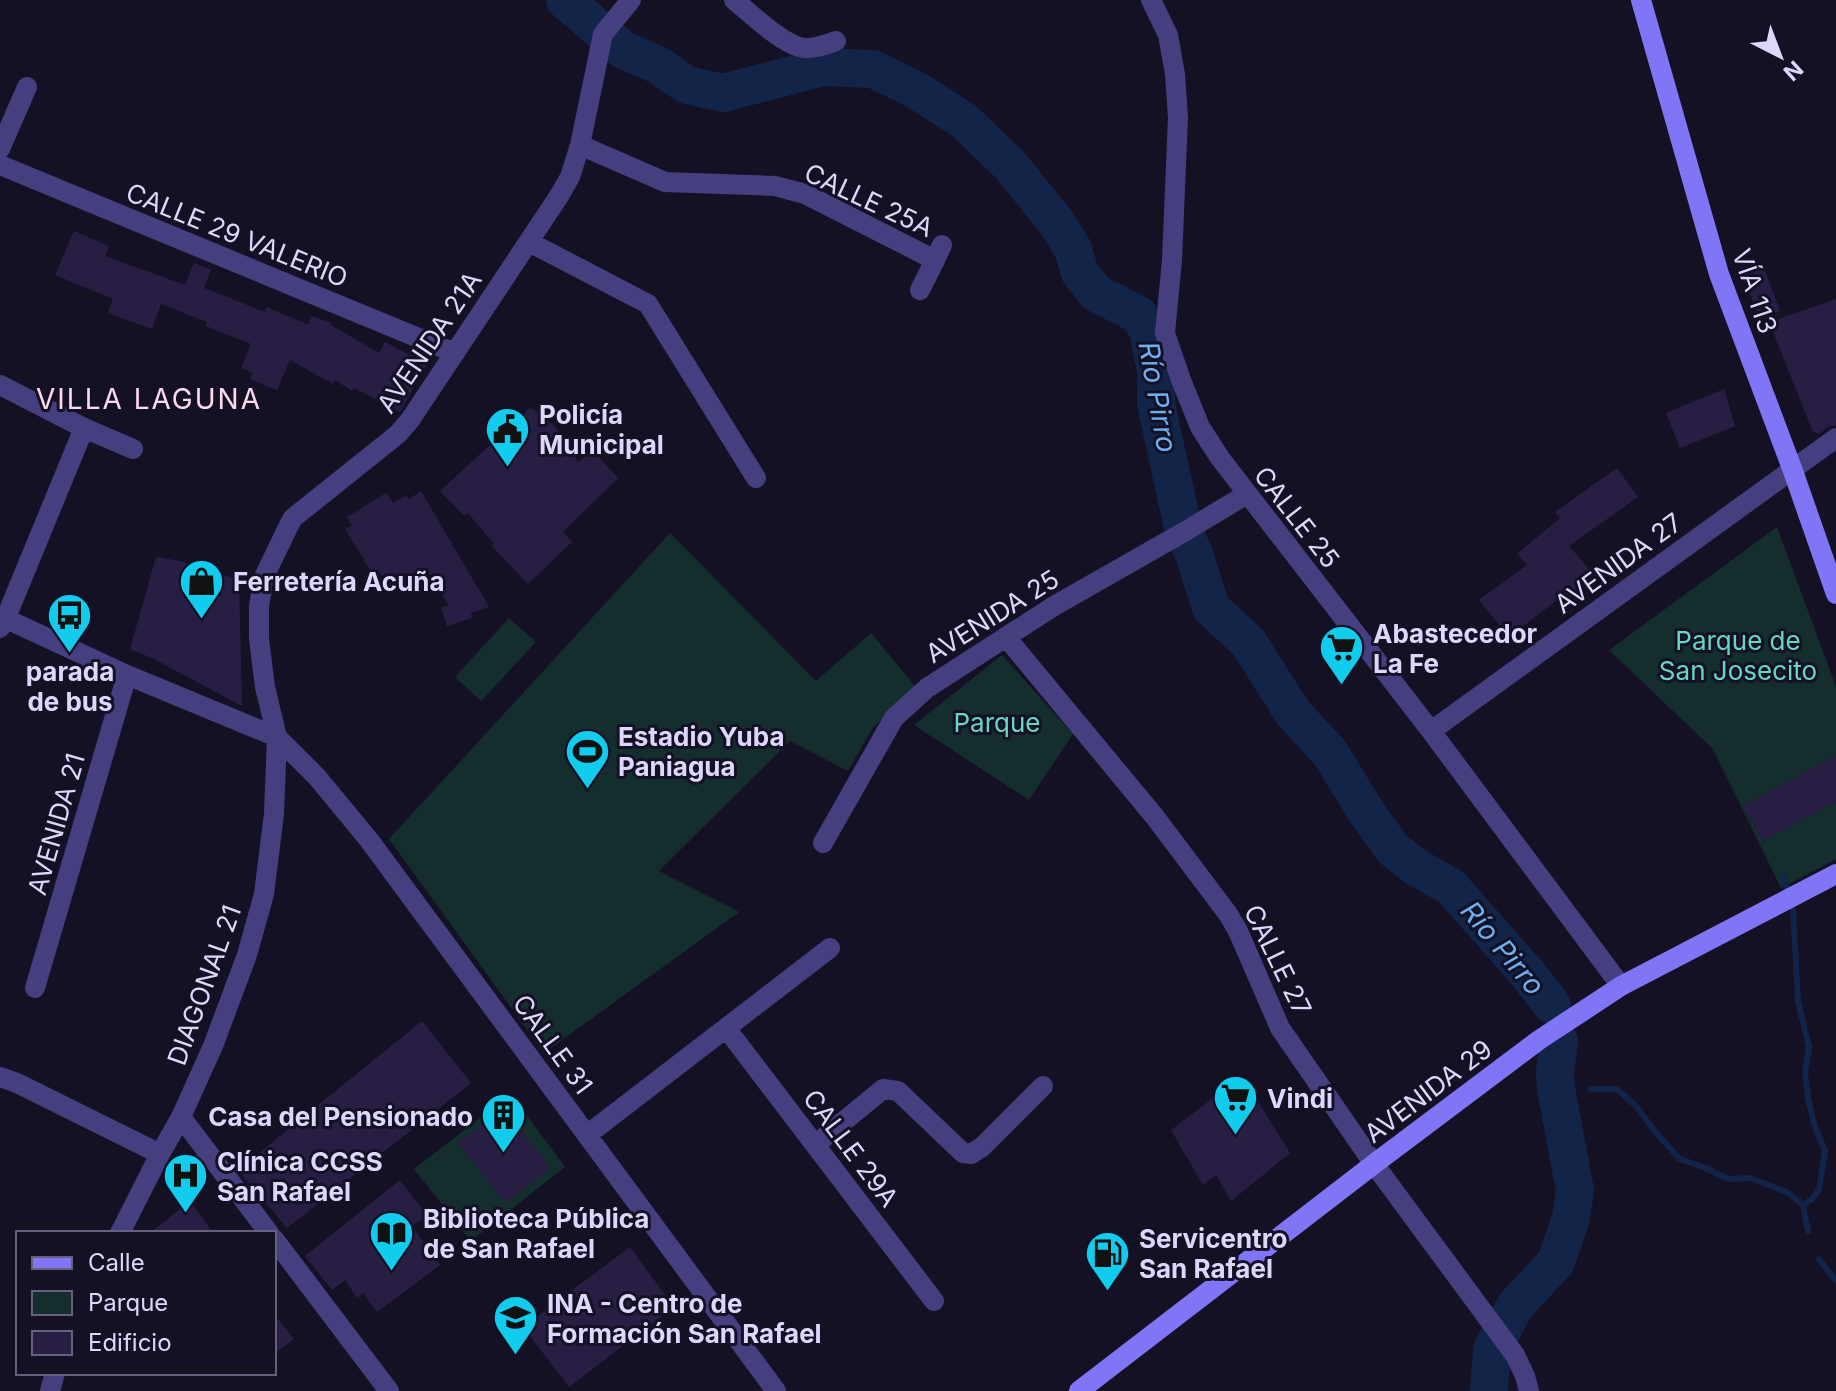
<svg xmlns="http://www.w3.org/2000/svg" width="1836" height="1391" font-family="Inter,sans-serif">
<style>
.green{fill:#142e2e}
.lines{fill:none;stroke-linecap:round;stroke-linejoin:round}
.stream{stroke:#122447;stroke-width:6}
.river{stroke:#122447;stroke-width:38}
.building{fill:#281e44}
.street{stroke:#453f80;stroke-width:20}
.secondary{stroke:#8076f5;stroke-width:20}
.labels{text-anchor:middle;dominant-baseline:central;stroke-width:6;stroke-linejoin:round;paint-order:stroke}
.street-label{font-size:26px;fill:#ded7fc;stroke:#151125}
.poi-label{font-size:26px;font-weight:bold;fill:#ded7fc;stroke:#151125;text-anchor:start}
.park-label{font-size:26px;fill:#68d7c1;stroke:#151125}
.water-label{font-size:28px;font-style:italic;fill:#6daff4;stroke:#151125}
.neighbourhood-label{font-size:28px;letter-spacing:2px;fill:#fcd9ee;stroke:#151125}
</style>
<rect width="100%" height="100%" fill="#151125"/>
<path class="green" d="M 1777,527 L 1836,687 L 1836,755 L 1743,806 L 1763,841 L 1836,801 L 1836,859 L 1781,888 L 1713,749 L 1609,650 Z
M 670,533 L 816,681 L 871,633 L 915,686 L 872,729 L 848,771 L 790,741 L 659,871 L 739,912 L 544,1053 L 389,839 Z
M 509,618 L 536,642 L 481,701 L 455,677 Z
M 1002,655 L 1073,734 L 1029,800 L 914,725 Z
M 511,1094 L 565,1167 L 471,1241 L 414,1169 Z"/>
<g class="lines">
<path class="stream" d="M 1783,876 L 1793,909 L 1798,1001 L 1809,1047 L 1805,1073 L 1808,1097 L 1814,1124 L 1825,1151 L 1819,1190 L 1812,1199 L 1803,1205
M 1555,1072 L 1566,1080
M 1591,1089 L 1617,1089 L 1635,1105 L 1657,1134 L 1680,1159 L 1703,1167 L 1728,1179 L 1750,1178 L 1787,1192 L 1803,1205 L 1808,1231
M 1819,1259 L 1836,1281"/>
<path class="river" d="M 565,0 L 623,50 L 658,65 L 687,85 L 723,93 L 823,67 L 873,69 L 916,90 L 963,120 L 1010,165 L 1056,222 L 1073,249 L 1080,273 L 1096,293 L 1139,315 L 1148,331 L 1156,371 L 1156,404 L 1184,532 L 1194,554 L 1211,608 L 1248,642 L 1293,713 L 1330,753 L 1367,813 L 1393,849 L 1416,867 L 1451,887 L 1527,973 L 1552,1005
M 1489,1391 L 1492,1349 L 1515,1306 L 1556,1262 L 1571,1218 L 1575,1191 L 1556,1088 L 1555,1072 L 1559,1041"/>
</g>
<path class="building" d="M 74,231 L 109,246 L 105,256 L 185,285 L 194,263 L 211,270 L 204,288 L 265,312 L 267,307 L 308,325 L 311,316 L 332,323 L 331,325 L 379,353 L 385,342 L 427,364 L 400,412 L 354,388 L 352,391 L 335,380 L 333,384 L 290,360 L 277,390 L 250,379 L 253,373 L 241,368 L 251,344 L 206,326 L 207,322 L 161,304 L 152,329 L 108,313 L 113,299 L 55,275 Z
M 1764,268 L 1780,311 L 1759,318 L 1743,275 Z
M 1836,299 L 1836,425 L 1828,427 L 1819,434 L 1813,432 L 1769,322 Z
M 1724,389 L 1735,426 L 1680,448 L 1666,413 Z
M 530,408 L 541,414 L 554,426 L 565,439 L 578,463 L 592,450 L 618,478 L 563,532 L 572,542 L 528,584 L 492,546 L 494,544 L 468,513 L 463,515 L 440,491 Z
M 1617,468 L 1638,497 L 1569,546 L 1595,576 L 1561,605 L 1557,600 L 1509,637 L 1479,600 L 1527,565 L 1517,554 L 1560,518 L 1555,512 Z
M 421,491 L 489,607 L 471,613 L 472,618 L 447,626 L 441,608 L 449,605 L 427,570 L 391,591 L 378,570 L 372,573 L 345,529 L 352,526 L 347,517 L 386,493 L 393,503 L 406,496 L 409,499 Z
M 156,557 L 180,561 L 239,580 L 242,706 L 154,659 L 130,649 Z
M 1836,755 L 1836,801 L 1763,841 L 1743,806 Z
M 422,1021 L 471,1083 L 287,1228 L 238,1170 Z
M 1242,1076 L 1290,1153 L 1231,1201 L 1216,1175 L 1203,1185 L 1171,1130 Z
M 504,1108 L 550,1168 L 505,1203 L 458,1143 Z
M 400,1180 L 427,1215 L 412,1226 L 440,1265 L 377,1312 L 363,1293 L 357,1298 L 345,1280 L 332,1290 L 305,1256 Z
M 190,1201 L 213,1233 L 150,1233 Z
M 630,1247 L 674,1307 L 569,1387 L 523,1327 Z
M 274,1314 L 294,1339 L 274,1354 Z"/>
<g class="lines">
<path class="street" d="M 734,0 C 750,13 784,46 804,48 C 815,49 825,45 836,41
M 1151,0 L 1168,35 L 1175,74 L 1178,118 L 1172,260 L 1165,333 L 1181,380 L 1200,427 L 1220,458 L 1431,731 L 1621,986
M 580,145 L 665,182 L 775,186 L 805,194 L 935,260 L 942,245
M 0,149 L 27,87
M 0,165 L 455,353
M 529,242 L 648,304 L 756,478
M 920,290 L 935,260
M 0,385 L 84,428
M 0,616 L 127,675 L 277,737 L 317,777 L 369,840 L 776,1391
M 0,628 L 5,620 L 84,428 L 133,449
M 1006,637 L 1155,817 L 1228,914 L 1238,931 L 1280,1028 L 1374,1164 L 1515,1355 L 1525,1376 L 1529,1391
M 1431,731 L 1836,438
M 823,843 L 894,718 L 927,688 L 1054,606 L 1184,532 L 1247,494
M 35,988 L 127,675
M 726,1028 L 934,1301
M 0,1077 L 17,1083 L 160,1154
M 181,1117 L 269,1233
M 587,1135 L 830,948
M 815,1145 L 883,1089 L 898,1091 L 963,1153 L 971,1154 L 982,1147 L 1043,1086
M 120,1233 L 160,1154 L 181,1117 L 213,1046 L 247,955 L 264,894 L 274,814 L 277,737 L 265,687 L 259,639 L 259,606 L 264,577 L 289,525 L 293,518 L 398,434 L 410,420 L 559,196 L 570,177 L 580,145 L 603,34 L 631,0
M 274,1239 L 389,1391
M 50,1391 L 55,1373"/>
<path class="secondary" d="M 1641,0 L 1719,274 L 1793,471 L 1836,594
M 1079,1391 L 1374,1164 L 1539,1040 L 1621,986 L 1836,874"/>
</g>
<defs>
<symbol id="civic-pin" viewBox="-11 -11 22 30"><path d="M0 17L-7.5 6A9.5 9.5 0 1 1 7.5 6Z" fill="#12cced" stroke="#151125"/><path d="M-.6-6.5H3V-4.5H.6V-3L4-1V1h2V6H-6V1h2V-1L-.6-3ZM-1.2 2.5V6h2.4V2.5Z" fill="#111"/></symbol>
<symbol id="shop-pin" viewBox="-11 -11 22 30"><path d="M0 17L-7.5 6A9.5 9.5 0 1 1 7.5 6Z" fill="#12cced" stroke="#151125"/><path d="M-5-2.5h2.3a2.7 3.5 0 0 1 5.4 0H5L5.5 6h-11ZM-1.5-2.5h3a1.5 2.3 0 0 0-3 0Z" fill="#111"/></symbol>
<symbol id="bus-pin" viewBox="-11 -11 22 30"><path d="M0 17L-7.5 6A9.5 9.5 0 1 1 7.5 6Z" fill="#12cced" stroke="#151125"/><path d="M-5-6H5V4H4V6H2V4H-2V6H-4V4H-5ZM-3.5-4V0h7V-4ZM-3.5 1.2v1.5H-2V1.2ZM2 1.2v1.5H3.5V1.2Z" fill="#111"/></symbol>
<symbol id="supermarket-pin" viewBox="-11 -11 22 30"><path d="M0 17L-7.5 6A9.5 9.5 0 1 1 7.5 6Z" fill="#12cced" stroke="#151125"/><path d="M-6-5.5h2.5l.6 2H6L4.5 2H-2.5L-4.4-4H-6ZM-1.5 3.2a1.3 1.3 0 1 0 .1 0ZM3 3.2a1.3 1.3 0 1 0 .1 0Z" fill="#111"/></symbol>
<symbol id="stadium-pin" viewBox="-11 -11 22 30"><path d="M0 17L-7.5 6A9.5 9.5 0 1 1 7.5 6Z" fill="#12cced" stroke="#151125"/><path d="M0-5a6.5 5 0 1 0 0 10a6.5 5 0 1 0 0-10ZM-3.5-1.8h7v3.6h-7Z" fill="#111"/></symbol>
<symbol id="building-pin" viewBox="-11 -11 22 30"><path d="M0 17L-7.5 6A9.5 9.5 0 1 1 7.5 6Z" fill="#12cced" stroke="#151125"/><path d="M-4-6H4V6H1V3H-1V6H-4ZM-2.5-4.3h1.7v1.8h-1.7ZM.8-4.3h1.7v1.8H.8ZM-2.5-1h1.7V.8h-1.7ZM.8-1h1.7V.8H.8Z" fill="#111"/></symbol>
<symbol id="hospital-pin" viewBox="-11 -11 22 30"><path d="M0 17L-7.5 6A9.5 9.5 0 1 1 7.5 6Z" fill="#12cced" stroke="#151125"/><path d="M-5-5h3v3.5h4V-5h3V5h-3V1.5h-4V5h-3Z" fill="#111"/></symbol>
<symbol id="library-pin" viewBox="-11 -11 22 30"><path d="M0 17L-7.5 6A9.5 9.5 0 1 1 7.5 6Z" fill="#12cced" stroke="#151125"/><path d="M-6-4Q-3-5.5-.7-3.5V5Q-3 3-6 4ZM6-4Q3-5.5 .7-3.5V5Q3 3 6 4Z" fill="#111"/></symbol>
<symbol id="fuel-pin" viewBox="-11 -11 22 30"><path d="M0 17L-7.5 6A9.5 9.5 0 1 1 7.5 6Z" fill="#12cced" stroke="#151125"/><path d="M-5.5-6h7V0h2V4h1.3V-2.5L3-4.5l.8-.8L6-3V5H2.5V1h-1V6h-7ZM-4.2-4.7v3.2H.2V-4.7Z" fill="#111"/></symbol>
<symbol id="university-pin" viewBox="-11 -11 22 30"><path d="M0 17L-7.5 6A9.5 9.5 0 1 1 7.5 6Z" fill="#12cced" stroke="#151125"/><path d="M0-5L7-2L0 1L-7-2ZM-4 1L0 2.5L4 1V4Q0 6-4 4Z" fill="#111"/></symbol>
</defs>
<g fill-rule="evenodd">
<use href="#civic-pin" x="482" y="404" width="51" height="69"/>
<use href="#shop-pin" x="176" y="556" width="51" height="69"/>
<use href="#bus-pin" x="44" y="590" width="51" height="69"/>
<use href="#supermarket-pin" x="1316" y="622" width="51" height="69"/>
<use href="#stadium-pin" x="562" y="726" width="51" height="69"/>
<use href="#supermarket-pin" x="1210" y="1072" width="51" height="69"/>
<use href="#building-pin" x="478" y="1090" width="51" height="69"/>
<use href="#hospital-pin" x="160" y="1150" width="51" height="69"/>
<use href="#library-pin" x="366" y="1208" width="51" height="69"/>
<use href="#fuel-pin" x="1082" y="1228" width="51" height="69"/>
<use href="#university-pin" x="490" y="1292" width="51" height="69"/>
</g>
<g class="labels">
<g class="street-label">
<text transform="translate(869 200) rotate(25)">CALLE 25A</text>
<text transform="translate(237 235) rotate(22)">CALLE 29 VALERIO</text>
<text transform="translate(1755 291) rotate(71)">VÍA 113</text>
<text transform="translate(429 342) rotate(-56)">AVENIDA 21A</text>
<text transform="translate(1297 517) rotate(52)">CALLE 25</text>
<text transform="translate(1618 563) rotate(-36)">AVENIDA 27</text>
<text transform="translate(992 616) rotate(-32)">AVENIDA 25</text>
<text transform="translate(56 824) rotate(-74)">AVENIDA 21</text>
<text transform="translate(1278 960) rotate(64)">CALLE 27</text>
<text transform="translate(204 985) rotate(-70)">DIAGONAL 21</text>
<text transform="translate(553 1044) rotate(54)">CALLE 31</text>
<text transform="translate(1428 1091) rotate(-37)">AVENIDA 29</text>
<text transform="translate(851 1148) rotate(53)">CALLE 29A</text>
</g>
<g class="poi-label">
<text x="539" y="414">Policía<tspan x="539" dy="30">Municipal</tspan></text>
<text x="233" y="581">Ferretería Acuña</text>
<text x="1373" y="633">Abastecedor<tspan x="1373" dy="30">La Fe</tspan></text>
<text x="70" y="671" text-anchor="middle">parada<tspan x="70" dy="30">de bus</tspan></text>
<text x="618" y="736">Estadio Yuba<tspan x="618" dy="30">Paniagua</tspan></text>
<text x="1267" y="1098">Vindi</text>
<text x="473" y="1116" text-anchor="end">Casa del Pensionado</text>
<text x="217" y="1161">Clínica CCSS<tspan x="217" dy="30">San Rafael</tspan></text>
<text x="423" y="1218">Biblioteca Pública<tspan x="423" dy="30">de San Rafael</tspan></text>
<text x="1139" y="1238">Servicentro<tspan x="1139" dy="30">San Rafael</tspan></text>
<text x="547" y="1303">INA - Centro de<tspan x="547" dy="30">Formación San Rafael</tspan></text>
</g>
<g class="park-label">
<text x="1738" y="640">Parque de<tspan x="1738" dy="30">San Josecito</tspan></text>
<text x="997" y="722">Parque</text>
</g>
<g class="water-label">
<text transform="translate(1158 397) rotate(80)">Río Pirro</text>
<text transform="translate(1503 948) rotate(50)">Río Pirro</text>
</g>
<g class="neighbourhood-label">
<text x="149" y="399">VILLA LAGUNA</text>
</g>
</g>
<rect x="16" y="1231" width="260" height="144" fill="#151125" stroke="#65607b" stroke-width="2"/>
<rect x="32" y="1257" width="40" height="12" fill="#8076f5" stroke="#65607b" stroke-width="2"/>
<text x="88" y="1271" font-size="24" fill="#ded7fc">Calle</text>
<rect x="32" y="1291" width="40" height="24" fill="#142e2e" stroke="#65607b" stroke-width="2"/>
<text x="88" y="1311" font-size="24" fill="#ded7fc">Parque</text>
<rect x="32" y="1331" width="40" height="24" fill="#281e44" stroke="#65607b" stroke-width="2"/>
<text x="88" y="1351" font-size="24" fill="#ded7fc">Edificio</text>
<g transform="translate(1780 56) rotate(138)" stroke="#151125" stroke-width="6" paint-order="stroke">
<path d="M0-6L14 30L0 20L-14 30Z" fill="#ded7fc"/>
<text y="-12" font-size="22" font-weight="bold" text-anchor="middle" fill="#ded7fc">N</text>
</g>
</svg>
